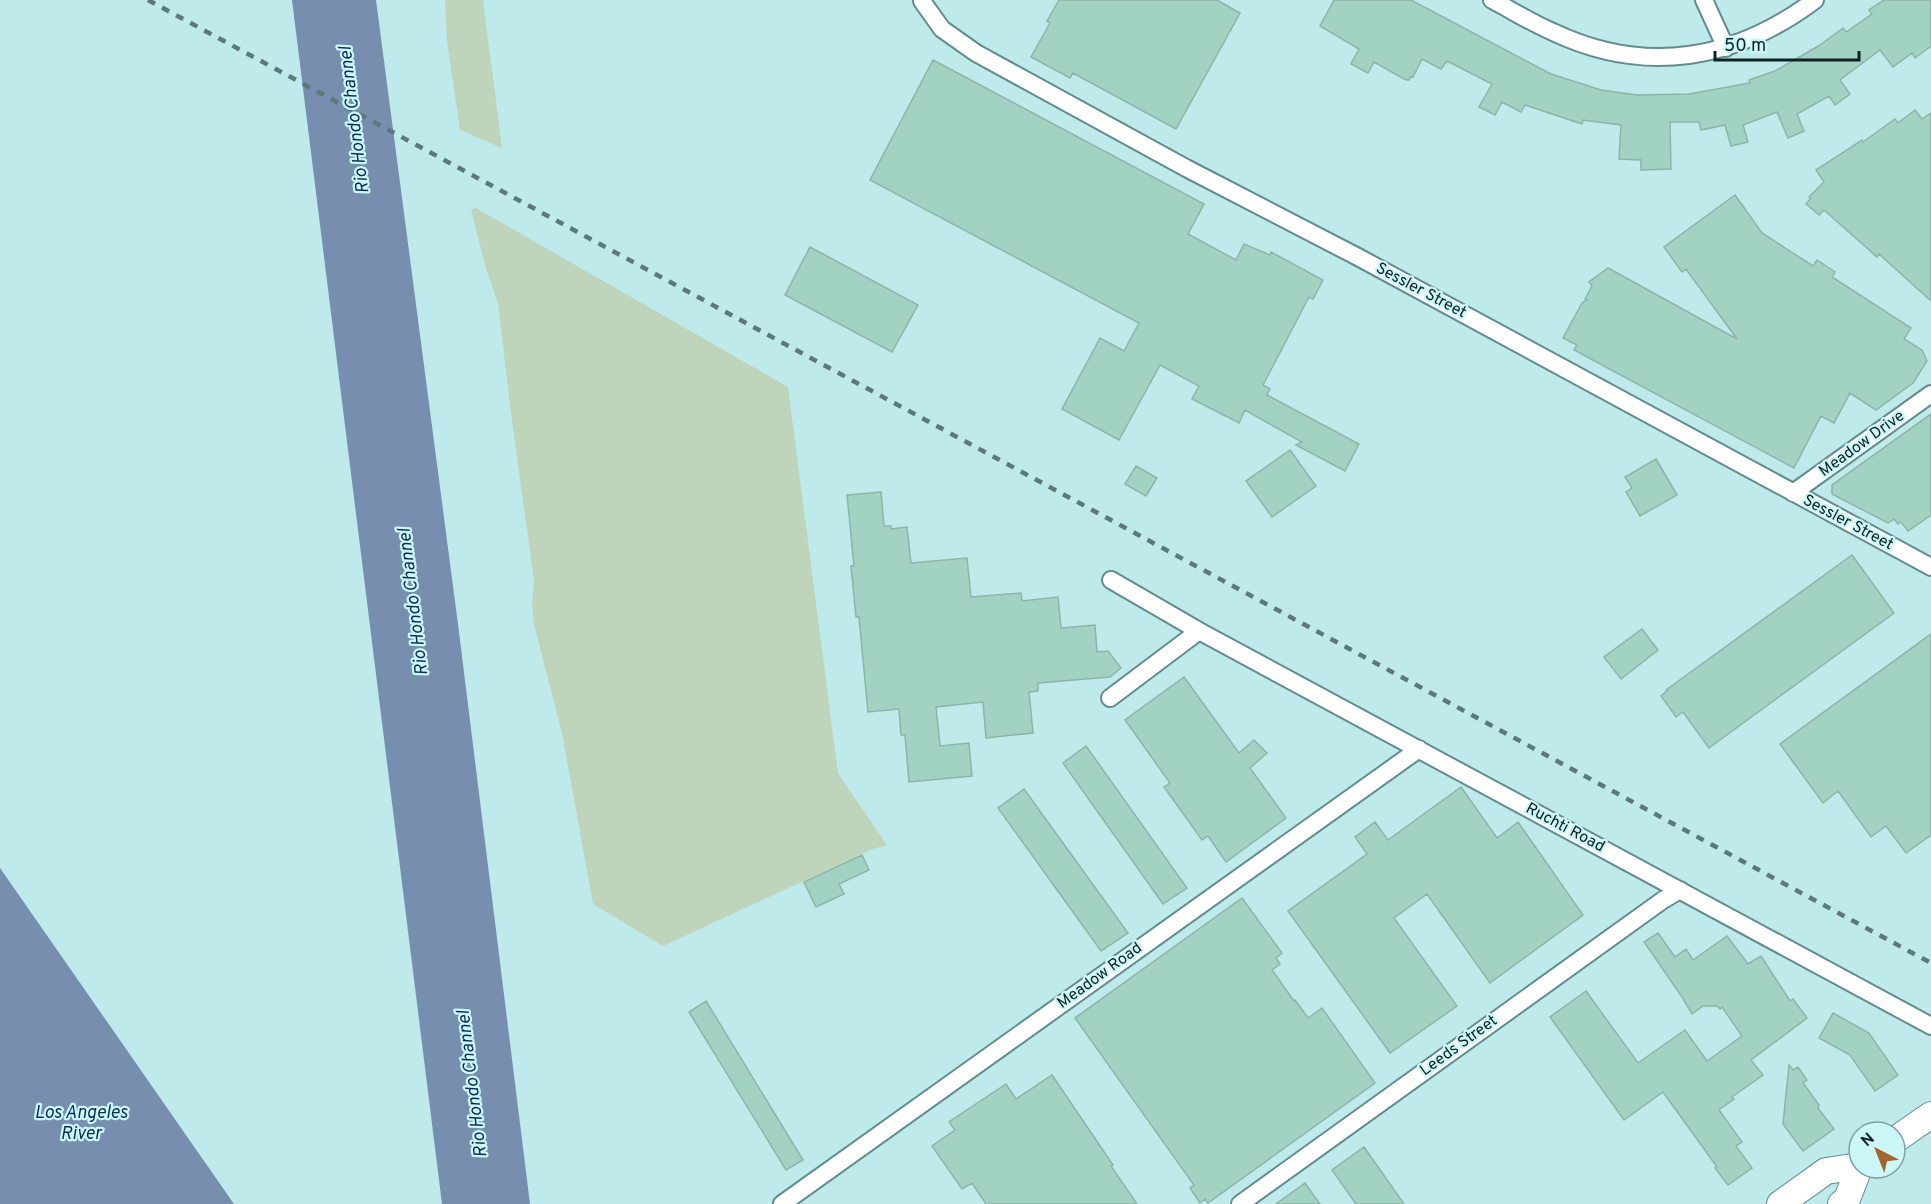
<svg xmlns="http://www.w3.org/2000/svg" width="1931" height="1204" font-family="Overpass,sans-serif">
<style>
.green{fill:#bed5bc}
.water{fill:#778eaf}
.building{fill:#a2d3c2;stroke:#8eb4a7;stroke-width:1.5}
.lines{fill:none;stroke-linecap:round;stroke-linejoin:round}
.street-casing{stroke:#638c8e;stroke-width:20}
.primary-casing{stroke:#638c8e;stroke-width:28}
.street{stroke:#fff;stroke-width:16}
.primary{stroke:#fff;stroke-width:26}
.rail{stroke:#5c787a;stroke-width:4.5;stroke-dasharray:8 8;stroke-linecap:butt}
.labels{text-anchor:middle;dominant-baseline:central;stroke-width:4.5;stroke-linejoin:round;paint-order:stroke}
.street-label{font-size:16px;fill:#102122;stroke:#cbf7f9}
.water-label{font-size:18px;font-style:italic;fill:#0b2b56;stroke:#cbf7f9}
</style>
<rect width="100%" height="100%" fill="#beeaec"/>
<path class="green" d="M 445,0 L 483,0 L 502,148 L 460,130 L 447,41 Z
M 476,208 L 788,387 L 838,773 L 887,845 L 873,849 L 663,946 L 593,904 L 563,738 L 534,624 L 532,604 L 534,581 L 511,413 L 498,303 L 487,272 L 471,210 Z"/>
<path class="water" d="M 292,0 L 376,0 L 458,624 L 530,1204 L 442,1204 Z
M 0,868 L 234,1204 L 0,1204 Z"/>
<path class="building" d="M 1059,0 L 1217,0 L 1240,13 L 1176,129 L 1073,73 L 1070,78 L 1031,57 L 1050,23 L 1047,21 Z
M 1334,0 L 1411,0 L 1551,74 L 1601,90 L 1637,95 L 1689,94 L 1750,83 L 1749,80 L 1775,71 L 1820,45 L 1843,28 L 1846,32 L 1872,14 L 1869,10 L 1884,0 L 1931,0 L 1931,46 L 1915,58 L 1912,53 L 1893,67 L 1880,50 L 1840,80 L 1850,94 L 1835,105 L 1829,96 L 1797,114 L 1804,131 L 1788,138 L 1777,112 L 1743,125 L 1748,142 L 1731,146 L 1725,125 L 1701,130 L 1699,122 L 1670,122 L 1671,169 L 1641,170 L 1641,160 L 1619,159 L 1621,125 L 1583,120 L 1582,124 L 1525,105 L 1521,112 L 1502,102 L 1495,115 L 1479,107 L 1492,84 L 1447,61 L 1441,69 L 1422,59 L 1413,77 L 1411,76 L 1409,80 L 1406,80 L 1374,62 L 1368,73 L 1351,64 L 1359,49 L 1320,26 Z
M 933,60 L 1204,204 L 1188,234 L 1236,260 L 1244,244 L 1270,255 L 1271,252 L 1323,280 L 1313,299 L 1309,297 L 1263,385 L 1270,389 L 1267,395 L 1359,444 L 1345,471 L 1296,445 L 1302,442 L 1245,410 L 1239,423 L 1192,399 L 1199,386 L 1160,365 L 1119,440 L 1062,409 L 1100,338 L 1124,351 L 1139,323 L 870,180 Z
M 1915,110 L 1922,119 L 1931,113 L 1931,301 L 1879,254 L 1877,257 L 1824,210 L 1819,215 L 1806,204 L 1811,198 L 1809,197 L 1824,182 L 1816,170 L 1862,140 L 1863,142 L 1895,119 L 1898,123 Z
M 1735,195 L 1762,233 L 1813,266 L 1817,260 L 1835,272 L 1832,277 L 1911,328 L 1904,339 L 1922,350 L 1927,361 L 1913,383 L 1876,410 L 1850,393 L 1834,423 L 1821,416 L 1794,468 L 1574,350 L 1577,345 L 1563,338 L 1582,303 L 1587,300 L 1585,299 L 1592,286 L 1589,282 L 1608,268 L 1737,339 L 1686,269 L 1682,272 L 1664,247 Z
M 810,247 L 918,305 L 892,352 L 785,295 Z
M 1931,414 L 1931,515 L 1908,531 L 1901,522 L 1898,524 L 1894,519 L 1888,523 L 1832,494 L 1832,485 Z
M 1290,450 L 1316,486 L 1272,517 L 1246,481 Z
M 1656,459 L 1677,495 L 1640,516 L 1626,492 L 1632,488 L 1625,477 Z
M 1136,466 L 1157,478 L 1146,496 L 1125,484 Z
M 881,492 L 884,526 L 891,526 L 891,529 L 907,527 L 911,563 L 967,558 L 971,597 L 1021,593 L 1022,601 L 1058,597 L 1061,628 L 1095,625 L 1097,652 L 1108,651 L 1121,668 L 1110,677 L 1038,683 L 1038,691 L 1029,692 L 1033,733 L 986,738 L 983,702 L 936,707 L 940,746 L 969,743 L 972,776 L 909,782 L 905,735 L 901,735 L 899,709 L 868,712 L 859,617 L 856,617 L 851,566 L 854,566 L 847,495 Z
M 1852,555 L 1894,613 L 1709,748 L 1683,712 L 1676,717 L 1661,696 L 1667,691 L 1666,690 Z
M 1642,629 L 1658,650 L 1621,679 L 1604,657 Z
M 1931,634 L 1931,835 L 1906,853 L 1886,826 L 1871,837 L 1838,791 L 1823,803 L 1780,744 Z
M 1184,677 L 1239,753 L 1254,740 L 1267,753 L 1250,768 L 1286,818 L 1226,862 L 1208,836 L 1202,840 L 1164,787 L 1170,783 L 1125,720 Z
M 1086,746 L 1187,888 L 1163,904 L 1063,763 Z
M 1461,787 L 1497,838 L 1518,822 L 1583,915 L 1490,983 L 1427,894 L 1394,918 L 1457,1006 L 1390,1053 L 1288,911 L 1367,854 L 1355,837 L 1375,822 L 1388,840 Z
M 1024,789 L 1128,933 L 1101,951 L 998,808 Z
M 862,855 L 869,870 L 839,884 L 844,894 L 816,907 L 804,882 Z
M 1242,898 L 1282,953 L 1276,958 L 1280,964 L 1272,970 L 1294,1001 L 1295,1000 L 1308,1018 L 1322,1008 L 1375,1083 L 1208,1203 L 1205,1199 L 1200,1203 L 1190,1188 L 1194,1185 L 1075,1018 Z
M 1658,933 L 1675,957 L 1686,949 L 1693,960 L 1727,936 L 1748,964 L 1761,956 L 1790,1001 L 1793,999 L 1807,1018 L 1751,1060 L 1763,1075 L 1732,1097 L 1734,1099 L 1719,1110 L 1742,1142 L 1736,1146 L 1752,1168 L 1728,1185 L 1715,1168 L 1717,1167 L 1663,1092 L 1624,1120 L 1550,1017 L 1586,991 L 1638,1063 L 1685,1030 L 1707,1061 L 1742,1036 L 1722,1007 L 1720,1009 L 1717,1006 L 1703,1006 L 1692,1014 L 1682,997 L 1644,942 Z
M 706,1001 L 803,1160 L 786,1170 L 689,1012 Z
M 1833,1013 L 1869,1033 L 1898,1075 L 1875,1091 L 1850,1055 L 1819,1038 Z
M 1789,1065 L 1793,1070 L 1798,1067 L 1807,1080 L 1803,1083 L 1819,1105 L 1818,1108 L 1834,1129 L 1803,1151 L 1783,1124 Z
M 1052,1075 L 1113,1165 L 1111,1166 L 1137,1204 L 986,1204 L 972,1183 L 962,1189 L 932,1146 L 955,1130 L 949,1122 L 1006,1084 L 1016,1099 Z
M 1364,1147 L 1404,1204 L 1356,1204 L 1332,1170 Z
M 1305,1183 L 1320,1204 L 1276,1204 Z"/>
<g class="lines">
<defs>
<path id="street" d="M 1492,0 C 1513,11 1532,23 1553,32 C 1646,76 1735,60 1815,0
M 1704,0 L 1726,48
M 922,1 L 942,29 L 976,53 L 1186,168 L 1358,257 L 1931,567
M 1793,493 L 1931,394
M 1199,631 L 1931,1026
M 1110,698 L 1199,631 L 1111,580
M 782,1204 L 1419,749
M 1240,1204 L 1663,900 L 1680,890"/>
<path id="primary" d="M 1895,1140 L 1931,1115
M 1780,1204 L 1826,1171 L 1859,1166
M 1841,1204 L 1847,1199 L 1859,1168"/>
</defs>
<use href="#street" class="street-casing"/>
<use href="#primary" class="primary-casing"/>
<use href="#street" class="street"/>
<use href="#primary" class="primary"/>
<path class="rail" d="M 148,0 L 1931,963"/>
</g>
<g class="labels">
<g class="street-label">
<text transform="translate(1421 291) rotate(28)">Sessler Street</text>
<text transform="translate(1862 444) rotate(-36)">Meadow Drive</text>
<text transform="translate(1848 523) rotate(28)">Sessler Street</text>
<text transform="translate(1565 828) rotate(28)">Ruchti Road</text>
<text transform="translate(1100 976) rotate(-36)">Meadow Road</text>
<text transform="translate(1459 1046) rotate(-36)">Leeds Street</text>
</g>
<g class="water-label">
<text transform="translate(355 120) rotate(-97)">Rio Hondo Channel</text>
<text transform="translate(414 602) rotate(-97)">Rio Hondo Channel</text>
<text transform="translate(473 1084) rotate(-97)">Rio Hondo Channel</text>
<text x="81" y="1113">Los Angeles<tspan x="81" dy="21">River</tspan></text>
</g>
</g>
<g transform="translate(1877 1150) rotate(318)"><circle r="28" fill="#cbf7f9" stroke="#80a1a3" stroke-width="1.5"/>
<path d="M0-4.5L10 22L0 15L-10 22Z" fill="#a5642e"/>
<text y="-9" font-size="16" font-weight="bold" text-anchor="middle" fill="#102122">N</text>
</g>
<path d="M1715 51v9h144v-9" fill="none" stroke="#102122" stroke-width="3"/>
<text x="1724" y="51" font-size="18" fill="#102122" stroke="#cbf7f9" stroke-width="4.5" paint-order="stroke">50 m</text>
</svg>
